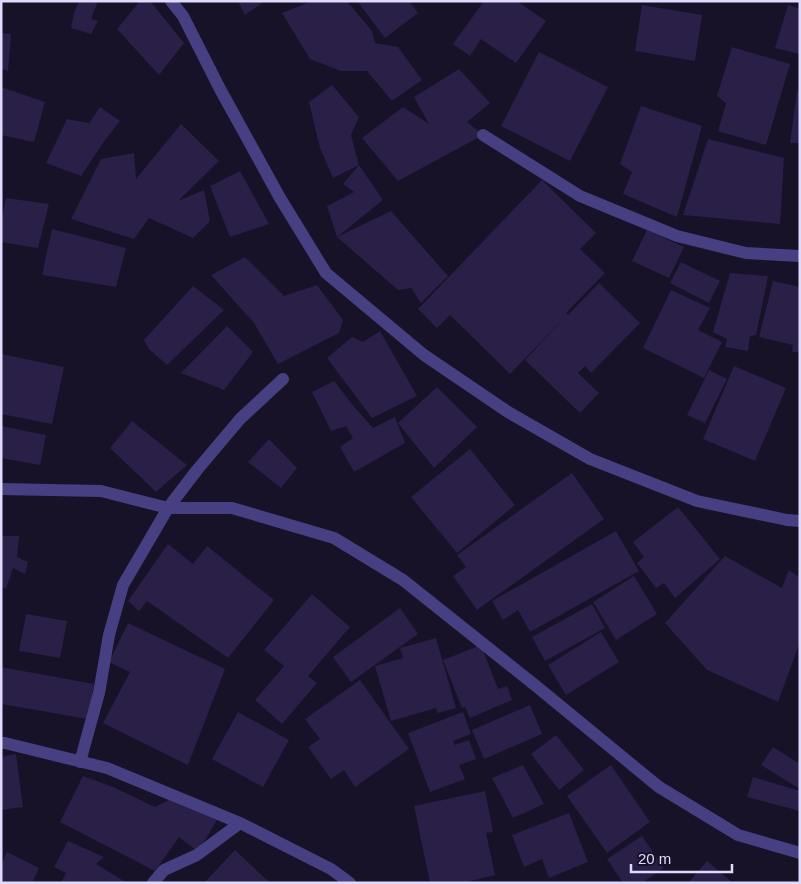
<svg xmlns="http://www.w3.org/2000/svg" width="801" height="884" font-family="Arial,sans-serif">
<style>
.building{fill:#291f47}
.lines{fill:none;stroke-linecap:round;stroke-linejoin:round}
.minor{stroke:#464083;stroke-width:12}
</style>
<rect width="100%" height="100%" fill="#171228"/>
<path class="building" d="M 79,1 L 98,1 L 91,19 L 98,21 L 91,34 L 71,28 L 74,13 Z
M 140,1 L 150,1 L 184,43 L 159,75 L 117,29 Z
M 238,1 L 265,1 L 245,15 Z
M 312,1 L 347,1 L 372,31 L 375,43 L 398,47 L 422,80 L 392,101 L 367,71 L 341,71 L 310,59 L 282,13 Z
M 357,1 L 409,1 L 418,13 L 385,38 Z
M 484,1 L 517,1 L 546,21 L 516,63 L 481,39 L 470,56 L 453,44 Z
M 642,5 L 702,15 L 695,61 L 635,51 Z
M 788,5 L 800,9 L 800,54 L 775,48 Z
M 1,33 L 11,34 L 8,71 L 1,69 Z
M 732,47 L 790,64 L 766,145 L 718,131 L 726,103 L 717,96 Z
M 539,52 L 608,87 L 570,161 L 501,126 Z
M 459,69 L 490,103 L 467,122 L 483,135 L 398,181 L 362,138 L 403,107 L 429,124 L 414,97 Z
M 332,85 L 359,117 L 351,135 L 359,165 L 383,200 L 337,237 L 327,206 L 354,192 L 343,184 L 359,165 L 333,178 L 320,148 L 309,102 Z
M 1,87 L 45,102 L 34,142 L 1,135 Z
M 797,91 L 800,91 L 800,143 L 790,143 Z
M 641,106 L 702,126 L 677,217 L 623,194 L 632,172 L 620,164 Z
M 100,107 L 120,121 L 105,140 L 81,176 L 46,163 L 67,119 L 89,123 Z
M 181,124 L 219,161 L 178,201 L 204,190 L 210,221 L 193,238 L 149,218 L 134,239 L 71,219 L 101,159 L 134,153 L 136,179 Z
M 708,139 L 784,158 L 780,224 L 683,215 Z
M 240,171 L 269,224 L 230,237 L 210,186 Z
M 542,180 L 596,233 L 580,249 L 605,273 L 566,313 L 568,315 L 599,283 L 640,323 L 591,373 L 585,366 L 578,373 L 599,393 L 580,413 L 525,360 L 566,316 L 510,374 L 450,315 L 437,328 L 418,309 Z
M 6,198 L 49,204 L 38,248 L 1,242 L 1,224 Z
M 391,211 L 448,276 L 421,303 L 411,288 L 398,290 L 337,237 Z
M 52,229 L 126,248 L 116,287 L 42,275 Z
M 647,230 L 684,247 L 669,278 L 632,261 Z
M 245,257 L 284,296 L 317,285 L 343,320 L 339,333 L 278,364 L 254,323 L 211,275 Z
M 681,262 L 720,281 L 709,303 L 670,283 Z
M 730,273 L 768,276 L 756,335 L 750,336 L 748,351 L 725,347 L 727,339 L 713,332 Z
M 773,281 L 800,287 L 800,352 L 792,352 L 793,345 L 759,337 Z
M 193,286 L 224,310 L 167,365 L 149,349 L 144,340 Z
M 671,290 L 710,308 L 698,330 L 722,342 L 704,378 L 643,348 Z
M 227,326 L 253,352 L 224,390 L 181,373 Z
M 380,331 L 417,396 L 372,418 L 327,358 L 352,337 L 363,342 Z
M 1,354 L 64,367 L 52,424 L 1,414 Z
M 734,366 L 786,388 L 755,461 L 703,439 Z
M 709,370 L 727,379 L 705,423 L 687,415 Z
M 334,381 L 356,409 L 373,428 L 395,417 L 405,443 L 354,472 L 340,447 L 353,438 L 346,426 L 331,431 L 312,392 Z
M 437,387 L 477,427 L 434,468 L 398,423 Z
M 132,421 L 187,465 L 156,492 L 110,448 Z
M 1,426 L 46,435 L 40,465 L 1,458 Z
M 269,439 L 297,468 L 281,488 L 248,462 Z
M 470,449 L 515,505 L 457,553 L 411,497 Z
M 572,473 L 604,519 L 477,610 L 453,576 L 466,567 L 457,555 Z
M 678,507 L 720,559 L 675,598 L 664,583 L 656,588 L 637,563 L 644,557 L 633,542 Z
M 616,531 L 639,571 L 530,632 L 518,610 L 503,620 L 492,601 Z
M 1,536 L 19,536 L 17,557 L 28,562 L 25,574 L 13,568 L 6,589 L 1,587 Z
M 168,544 L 193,564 L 207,546 L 274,600 L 228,658 L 147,601 L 139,611 L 128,601 Z
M 725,556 L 782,588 L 789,570 L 800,578 L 800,642 L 778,702 L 707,670 L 665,623 Z
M 634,576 L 657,614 L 616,640 L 593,602 Z
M 312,594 L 350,627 L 308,676 L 317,683 L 282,724 L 255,700 L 284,666 L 264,650 Z
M 592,604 L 605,628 L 545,661 L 532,637 Z
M 400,608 L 418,634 L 351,682 L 333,657 Z
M 26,614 L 67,621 L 60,658 L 19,651 Z
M 128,623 L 225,669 L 188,765 L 103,723 L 130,672 L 109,662 Z
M 601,632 L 619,662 L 566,695 L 548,665 Z
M 436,638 L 456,708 L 438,713 L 436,708 L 391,721 L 375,666 L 403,658 L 400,648 Z
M 481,645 L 498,689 L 507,686 L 512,700 L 470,718 L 465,707 L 462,708 L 443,660 Z
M 1,667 L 94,684 L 88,719 L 1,704 Z
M 360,680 L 409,749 L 355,787 L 344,770 L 331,779 L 308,747 L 320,739 L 305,719 Z
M 530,705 L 542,734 L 484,759 L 472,730 Z
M 238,712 L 289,740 L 263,787 L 212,759 Z
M 463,712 L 471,734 L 453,741 L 455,745 L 469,740 L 476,759 L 459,765 L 465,779 L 430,792 L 408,733 Z
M 556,735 L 584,770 L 559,790 L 531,754 Z
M 773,747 L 800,764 L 800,789 L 761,765 Z
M 16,754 L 23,807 L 1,810 L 1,757 Z
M 523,765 L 544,804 L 513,818 L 492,778 Z
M 611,765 L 650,822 L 607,853 L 567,796 Z
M 83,776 L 113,787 L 155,807 L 169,800 L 217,820 L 198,852 L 179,837 L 155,871 L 60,822 Z
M 753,777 L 800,791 L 800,811 L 747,797 Z
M 485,791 L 493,832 L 486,833 L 495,875 L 462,883 L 430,883 L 414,806 Z
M 569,813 L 588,862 L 549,878 L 542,859 L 524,867 L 512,835 Z
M 642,836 L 664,868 L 642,883 L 623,883 L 607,859 Z
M 68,841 L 104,857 L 96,864 L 127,883 L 61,883 L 66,873 L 54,867 Z
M 235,850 L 270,883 L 204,883 Z
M 7,852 L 39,868 L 32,883 L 1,883 L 1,865 Z
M 707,861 L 733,883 L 688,883 Z"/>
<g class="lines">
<path class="minor" d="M 171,1 L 183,16 L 220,89 L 280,198 L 326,273 L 424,355 L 508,412 L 590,459 L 697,501 L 787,520 L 800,521
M 483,135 L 580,196 L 677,236 L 746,253 L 800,256
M 1,489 L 101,491 L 168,508 L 232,508 L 334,538 L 403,580 L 536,686 L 659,787 L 738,835 L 800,853
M 1,743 L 5,743 L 107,768 L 240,823 L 331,869 L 350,883
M 80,762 L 99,693 L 109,635 L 123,585 L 168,508 L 197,470 L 240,419 L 283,379
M 153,883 L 164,870 L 197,855 L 240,823"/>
</g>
<rect width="801" height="884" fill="none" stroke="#e0dbfd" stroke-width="5"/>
<path d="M631 864v8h101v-8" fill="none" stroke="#e0dbfd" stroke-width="2.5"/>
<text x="638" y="864" font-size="15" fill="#e0dbfd" stroke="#171228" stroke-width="4" paint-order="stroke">20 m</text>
</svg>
